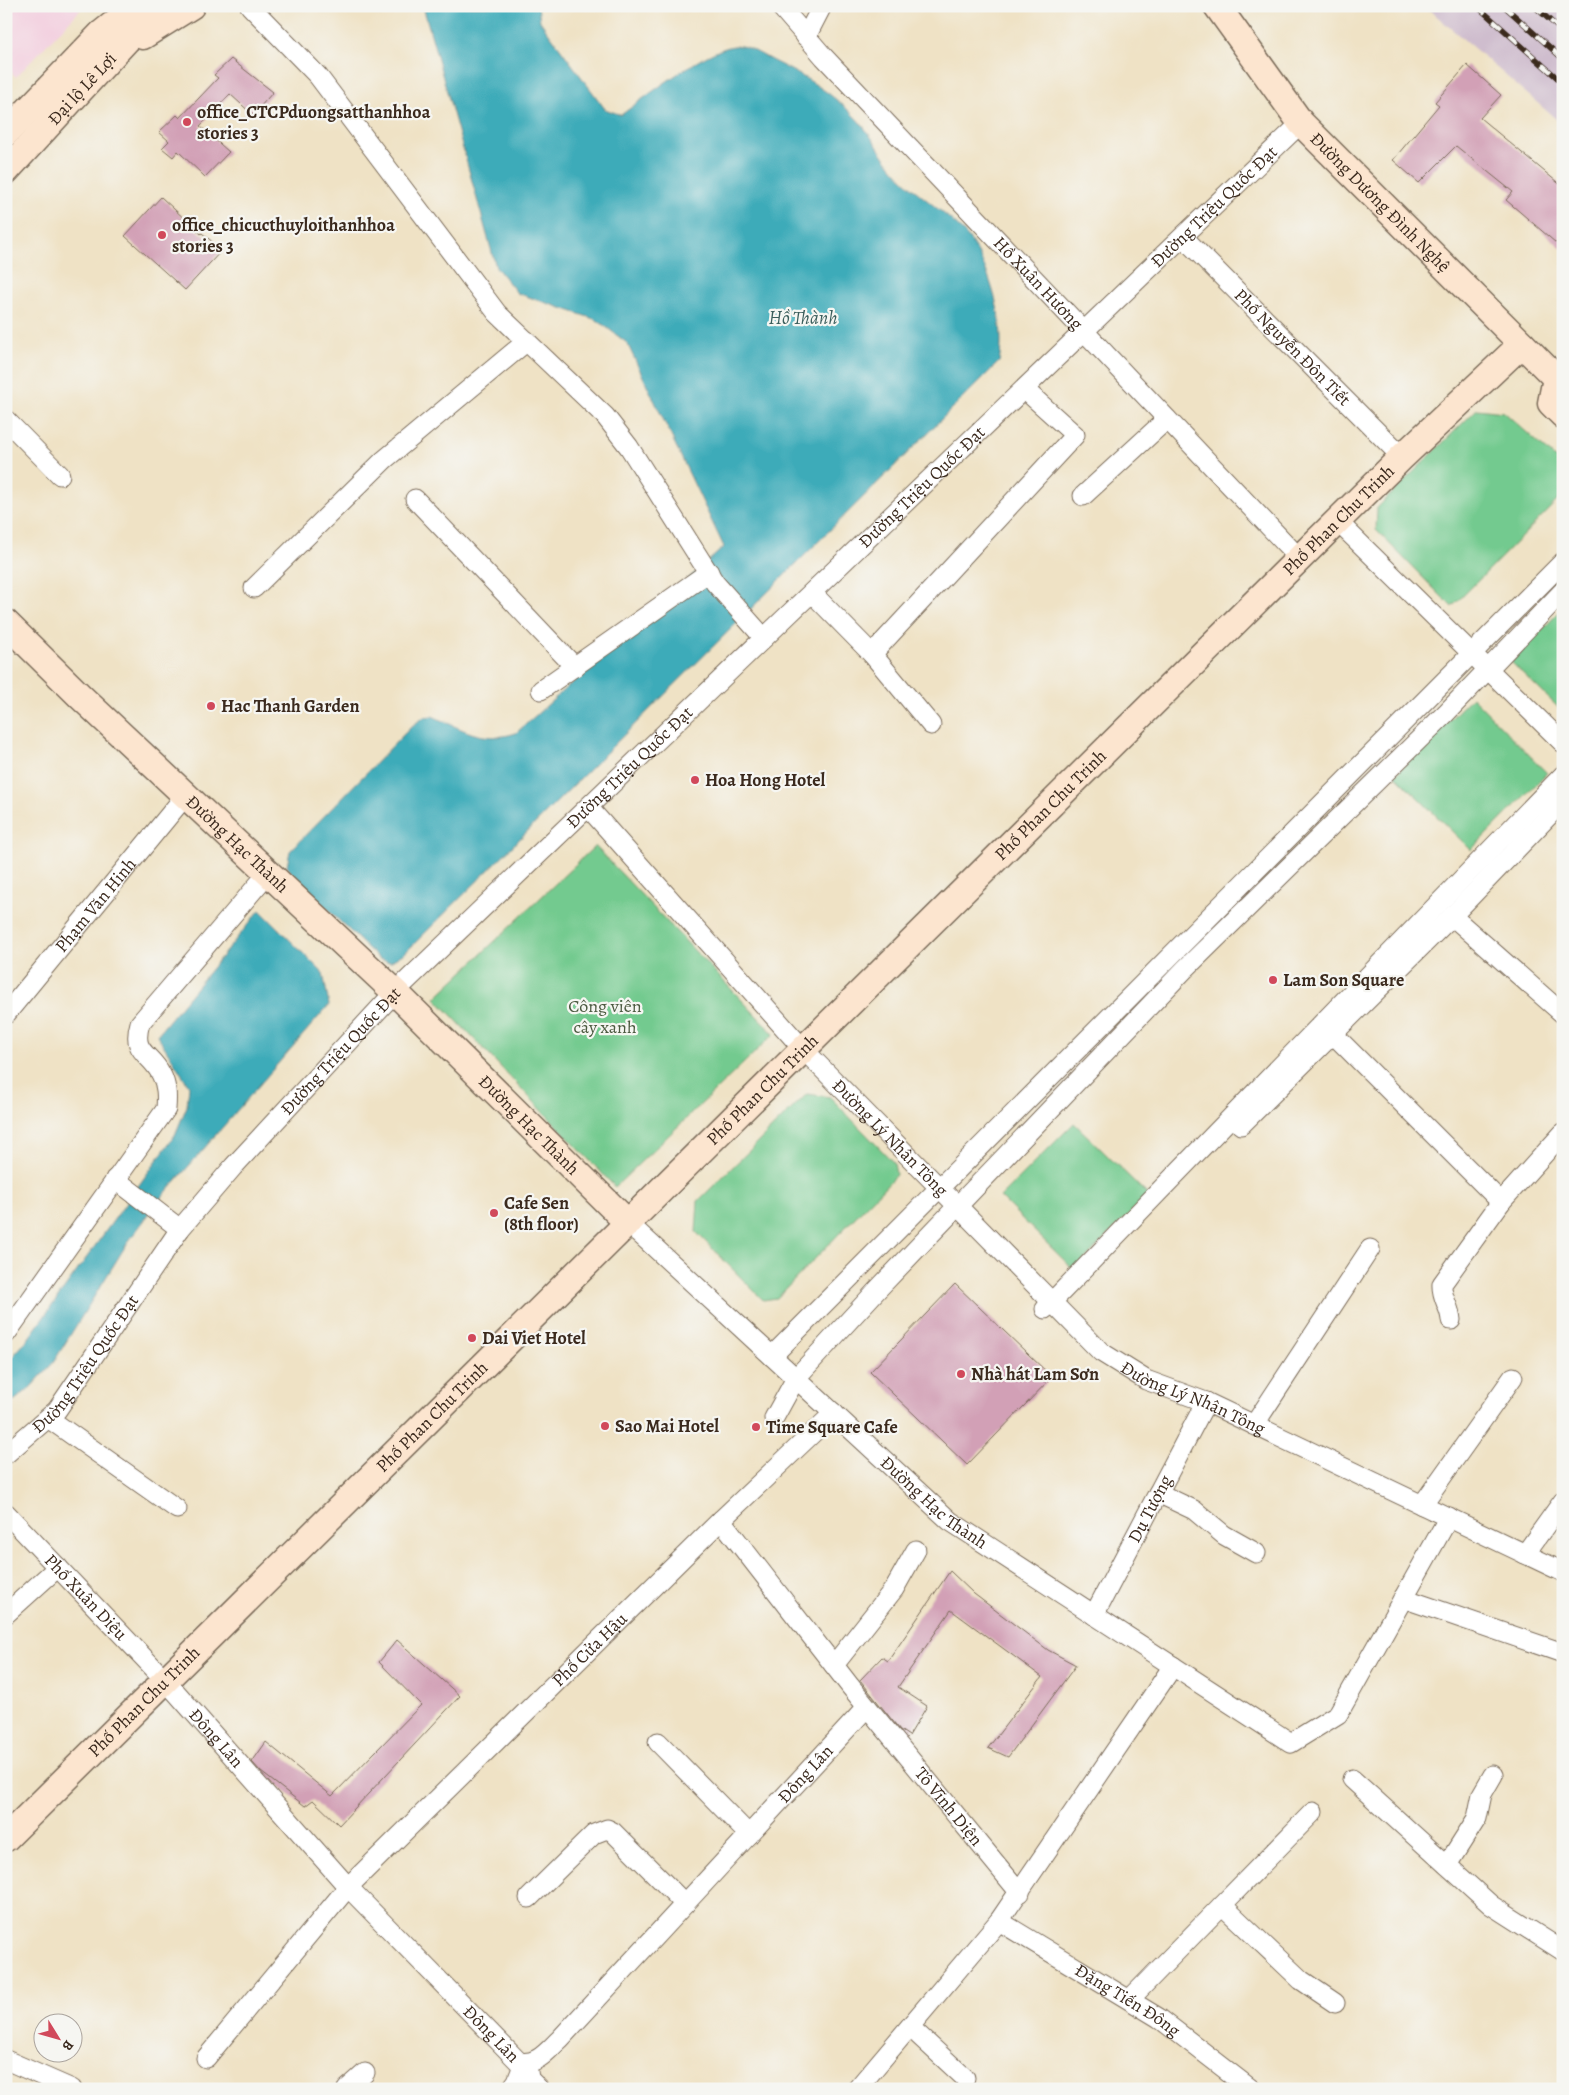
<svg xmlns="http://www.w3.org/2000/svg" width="1569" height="2095" font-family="Alegreya,serif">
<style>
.built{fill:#f3cfdf}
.industrial{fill:#cfbdce}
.green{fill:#73ca8f;stroke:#577a56}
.water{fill:#3cabb9;stroke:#3c6a6c}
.building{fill:#d2a0b6}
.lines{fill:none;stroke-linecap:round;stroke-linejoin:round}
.street-casing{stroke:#7a6a58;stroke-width:21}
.secondary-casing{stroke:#7a6a58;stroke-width:29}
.street{stroke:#fff;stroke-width:19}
.secondary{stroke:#fce5cf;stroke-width:26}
.rail-casing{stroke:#3b2a1e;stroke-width:5.5}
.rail{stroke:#f6f6f2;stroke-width:4;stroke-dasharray:11;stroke-linecap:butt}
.poi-dot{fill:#d1495b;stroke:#f6f6f2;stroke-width:2}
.labels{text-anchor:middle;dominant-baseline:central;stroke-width:4.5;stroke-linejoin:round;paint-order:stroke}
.street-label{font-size:18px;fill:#3b2a1e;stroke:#f6f6f2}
.poi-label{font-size:18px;font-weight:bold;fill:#3b2a1e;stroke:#f6f6f2;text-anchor:start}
.park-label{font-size:18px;fill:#4c5a40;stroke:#f6f6f2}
.water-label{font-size:19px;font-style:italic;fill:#3b5e5c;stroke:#f6f6f2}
</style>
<rect width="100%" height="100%" fill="#f6f6f2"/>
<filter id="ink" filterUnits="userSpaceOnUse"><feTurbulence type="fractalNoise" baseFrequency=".02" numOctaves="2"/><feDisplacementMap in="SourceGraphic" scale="10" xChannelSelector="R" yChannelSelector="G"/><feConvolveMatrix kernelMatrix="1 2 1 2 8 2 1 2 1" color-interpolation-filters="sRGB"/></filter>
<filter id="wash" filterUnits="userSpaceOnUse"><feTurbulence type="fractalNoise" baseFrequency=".0096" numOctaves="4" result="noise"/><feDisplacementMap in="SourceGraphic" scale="20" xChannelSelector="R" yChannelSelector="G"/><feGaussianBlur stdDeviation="1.12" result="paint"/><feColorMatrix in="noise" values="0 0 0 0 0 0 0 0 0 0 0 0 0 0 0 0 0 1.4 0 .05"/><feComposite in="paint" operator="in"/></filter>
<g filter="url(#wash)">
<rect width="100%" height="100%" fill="#efe2c5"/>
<path class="built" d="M 6,6 L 84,6 L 16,77 L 6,67 Z"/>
<path class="industrial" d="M 1425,6 L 1563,6 L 1563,125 Z"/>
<path class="green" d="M 1477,409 L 1504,412 L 1563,465 L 1563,495 L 1452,607 L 1376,530 L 1377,508 Z
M 1563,608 L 1563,712 L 1511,662 Z
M 1472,697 L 1547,773 L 1471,850 L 1395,775 Z
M 595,846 L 774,1034 L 615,1187 L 435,998 Z
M 807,1094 L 830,1097 L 894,1163 L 896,1175 L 777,1298 L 763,1300 L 696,1232 L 698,1201 Z
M 1074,1123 L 1148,1195 L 1074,1270 L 1000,1197 Z"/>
<path class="water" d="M 423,6 L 538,6 L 540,21 L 605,109 L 621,115 C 643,99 715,41 741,46 C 752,48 765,57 775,62 C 804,76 833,93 856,118 C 871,134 880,153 894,169 C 915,195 946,211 967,236 C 990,265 1007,326 999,362 L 406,952 L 390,962 L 379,959 L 293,876 L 287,866 L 290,851 L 412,726 L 424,717 L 432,716 C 463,729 482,744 516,733 L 724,547 L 627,343 L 597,320 L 517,293 L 496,267 Z
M 260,910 L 323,973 L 329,1005 L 161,1198 L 128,1242 L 53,1363 L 29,1389 L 6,1407 L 6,1358 L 13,1356 L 28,1339 L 175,1135 L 187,1106 L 189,1086 L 157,1035 Z"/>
<g id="blocks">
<path class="building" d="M 231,59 L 273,92 L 253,115 L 230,94 L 200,126 L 229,152 L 205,177 L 178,151 L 173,157 L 162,148 L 169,141 L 159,132 L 177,115 L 180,118 L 218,78 L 214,75 Z
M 1467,65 L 1501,95 L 1480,118 L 1563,187 L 1563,249 L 1506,200 L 1513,192 L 1456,146 L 1419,183 L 1393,160 L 1439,105 L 1435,102 Z
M 161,197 L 201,234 L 202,233 L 222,250 L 185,290 L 125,236 Z
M 955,1284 L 1052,1377 L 967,1465 L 870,1372 Z
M 950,1571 L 974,1594 L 1048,1650 L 1076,1665 L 1008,1757 L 988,1748 L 1042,1677 L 951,1610 L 898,1687 L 927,1706 L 909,1736 L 900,1730 L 860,1680 L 882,1657 L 888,1661 Z
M 397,1640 L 460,1696 L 339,1825 L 313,1800 L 305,1806 L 261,1772 L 252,1762 L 266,1742 L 332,1796 L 421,1705 L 379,1662 Z"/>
</g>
</g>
<g filter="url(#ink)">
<use href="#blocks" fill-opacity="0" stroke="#7a6a58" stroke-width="1"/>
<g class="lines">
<defs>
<g id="street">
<path d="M 250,6 L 318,76 L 497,313 L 605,416 L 629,447 L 715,583 L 764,638"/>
<path id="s1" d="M 780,6 L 824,57 L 1299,558"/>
<path d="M 806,37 L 822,6"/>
<path id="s2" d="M 1184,238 L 1402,457"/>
<path d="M 6,420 L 60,475"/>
<path d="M 1083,496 L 1167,419"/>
<path d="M 415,499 L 575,667"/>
<path d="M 1337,521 L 1563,743"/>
<path d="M 254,588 L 384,460 L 527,341"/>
<path d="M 812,593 L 872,654 L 931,725"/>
<path d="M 872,654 L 1075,435 L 1024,389"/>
<path d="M 541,690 L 709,572"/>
<path id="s3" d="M 588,807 L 803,1049 L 1101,1352 L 1146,1380 L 1206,1402 L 1563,1572"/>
<path d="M 1452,916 L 1563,1014"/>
<path id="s4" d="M 6,1014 L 185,796"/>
<path d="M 1333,1034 L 1501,1202"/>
<path d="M 1241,1125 L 1452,916 L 1563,801"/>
<path d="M 115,1179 L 180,1229"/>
<path id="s5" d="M 627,1222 L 950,1521 L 1291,1743 L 1338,1714 L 1449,1517"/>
<path d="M 1045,1309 L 1563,775"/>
<path d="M 1451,1320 C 1450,1306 1441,1298 1442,1284 L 1501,1202 L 1563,1133"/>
<path d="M 6,1334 L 166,1109 C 167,1096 167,1085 161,1074 C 150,1052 131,1054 140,1023 L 268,873"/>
<path d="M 772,1356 L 1563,562"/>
<path d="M 48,1418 L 177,1509"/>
<path d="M 774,1418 L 796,1378 L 878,1289 L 1184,970 L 1446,713 L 1563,591"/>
<path d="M 1254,1425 L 1370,1249"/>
<path id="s6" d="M 6,1454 L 57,1410 L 180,1229 L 233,1167 L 395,992 L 1301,123"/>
<path d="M 1158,1493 L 1194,1510 L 1224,1535 L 1256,1553"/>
<path d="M 1422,1505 L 1513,1377"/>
<path id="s7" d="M 6,1513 L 166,1681 L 348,1887 L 519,2062 C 537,2066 548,2050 560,2039 L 867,1707"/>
<path id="s8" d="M 721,1520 L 850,1686 L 1020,1893"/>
<path d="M 1525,1554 L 1563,1501"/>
<path d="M 1403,1598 L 1560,1652"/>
<path d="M 6,1614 L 58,1567"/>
<path id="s9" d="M 1094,1615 L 1206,1402"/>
<path d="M 834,1665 L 894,1589 L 916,1550"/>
<path d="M 658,1742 L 749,1835"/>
<path d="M 1352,1779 L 1491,1905 L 1563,1951"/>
<path d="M 1447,1865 L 1477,1818 L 1482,1794 L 1493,1775"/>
<path d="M 529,1898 L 594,1834 L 607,1829 L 613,1832 L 685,1904"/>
<path d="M 1222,1905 L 1313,1812"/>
<path id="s10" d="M 999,1921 L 1159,2018 L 1251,2089"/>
<path d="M 1130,1999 L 1222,1905 L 1301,1980 L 1335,2003"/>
<path d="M 910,2027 L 965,2078"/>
<path id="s11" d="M 206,2058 L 348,1887 L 721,1520 L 834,1413"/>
<path d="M 6,2060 L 72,2089"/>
<path d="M 527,2064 L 529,2079 L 539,2089"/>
<path d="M 347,2089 L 365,2073"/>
<path d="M 511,2089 L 517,2081 L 524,2063"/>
<path d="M 857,2089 L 999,1921 L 1173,1666"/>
</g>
<g id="secondary">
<path id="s12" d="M 1217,6 L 1301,123 L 1556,378"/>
<path d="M 143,36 L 191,6"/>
<path d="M 6,133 L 101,34 L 136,6"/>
<path id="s13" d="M 6,171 L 158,6"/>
<path d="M 1556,378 L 1551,403 L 1563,415"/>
<path id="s14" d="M 6,623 L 81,697 L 395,992 L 627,1222"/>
<path id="s15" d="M 6,1838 L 1402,457 L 1522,344"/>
</g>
</defs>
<use href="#street" class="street-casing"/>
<use href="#secondary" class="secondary-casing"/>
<use href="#street" class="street"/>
<use href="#secondary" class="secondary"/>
<defs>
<path id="rail" d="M 1477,6 L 1563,83
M 1504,6 L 1563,59
M 1534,6 L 1563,32"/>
</defs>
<use href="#rail" class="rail-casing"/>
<use href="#rail" class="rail"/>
</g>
</g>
<g class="poi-dot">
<circle cx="187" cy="122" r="5"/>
<circle cx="162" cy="235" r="5"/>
<circle cx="211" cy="706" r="5"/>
<circle cx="695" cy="780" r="5"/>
<circle cx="1273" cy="980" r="5"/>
<circle cx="494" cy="1213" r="5"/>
<circle cx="472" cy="1338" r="5"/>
<circle cx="961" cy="1374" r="5"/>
<circle cx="605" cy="1426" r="5"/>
<circle cx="756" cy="1427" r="5"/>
</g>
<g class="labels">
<g class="street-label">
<text stroke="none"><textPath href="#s13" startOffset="112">Đại lộ Lê Lợi</textPath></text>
<text stroke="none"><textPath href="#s12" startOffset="256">Đường Dương Đình Nghệ</textPath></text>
<text stroke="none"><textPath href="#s6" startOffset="1741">Đường Triệu Quốc Đạt</textPath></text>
<text stroke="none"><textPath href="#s1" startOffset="379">Hồ Xuân Hương</textPath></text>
<text stroke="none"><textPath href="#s2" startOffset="154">Phố Nguyễn Đôn Tiết</textPath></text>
<text stroke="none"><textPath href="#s6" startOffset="1336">Đường Triệu Quốc Đạt</textPath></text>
<text stroke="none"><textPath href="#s15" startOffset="1874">Phố Phan Chu Trinh</textPath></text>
<text stroke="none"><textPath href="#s6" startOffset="931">Đường Triệu Quốc Đạt</textPath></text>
<text stroke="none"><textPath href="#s15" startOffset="1469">Phố Phan Chu Trinh</textPath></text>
<text stroke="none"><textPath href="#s14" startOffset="320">Đường Hạc Thành</textPath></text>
<text stroke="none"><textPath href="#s4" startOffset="141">Phạm Văn Hinh</textPath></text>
<text stroke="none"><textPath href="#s6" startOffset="526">Đường Triệu Quốc Đạt</textPath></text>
<text stroke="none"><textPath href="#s15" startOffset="1064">Phố Phan Chu Trinh</textPath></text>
<text stroke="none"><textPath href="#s14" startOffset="725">Đường Hạc Thành</textPath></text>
<text stroke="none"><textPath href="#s3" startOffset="448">Đường Lý Nhân Tông</textPath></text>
<text stroke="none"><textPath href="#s6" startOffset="121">Đường Triệu Quốc Đạt</textPath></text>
<text stroke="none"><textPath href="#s3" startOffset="852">Đường Lý Nhân Tông</textPath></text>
<text stroke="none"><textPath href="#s15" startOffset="599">Phố Phan Chu Trinh</textPath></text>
<text stroke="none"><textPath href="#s5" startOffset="416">Đường Hạc Thành</textPath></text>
<text stroke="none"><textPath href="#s9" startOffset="120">Dụ Tượng</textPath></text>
<text stroke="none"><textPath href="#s7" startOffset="116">Phố Xuân Diệu</textPath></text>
<text stroke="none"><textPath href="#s11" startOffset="561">Phố Cửa Hậu</textPath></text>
<text stroke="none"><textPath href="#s15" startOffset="194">Phố Phan Chu Trinh</textPath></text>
<text stroke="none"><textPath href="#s7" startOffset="308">Đông Lân</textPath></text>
<text stroke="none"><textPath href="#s7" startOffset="1162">Đông Lân</textPath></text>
<text stroke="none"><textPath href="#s8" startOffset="366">Tô Vĩnh Diện</textPath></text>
<text stroke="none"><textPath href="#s10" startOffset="151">Đặng Tiến Đông</textPath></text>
<text stroke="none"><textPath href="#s7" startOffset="712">Đông Lân</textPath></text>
</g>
<g class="poi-label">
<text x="197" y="112">office_CTCPduongsatthanhhoa<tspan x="197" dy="21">stories 3</tspan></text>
<text x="172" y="225">office_chicucthuyloithanhhoa<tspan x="172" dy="21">stories 3</tspan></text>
<text x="221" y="706">Hac Thanh Garden</text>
<text x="705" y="780">Hoa Hong Hotel</text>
<text x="1283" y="980">Lam Son Square</text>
<text x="504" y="1203">Cafe Sen<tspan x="504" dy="21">(8th floor)</tspan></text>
<text x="482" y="1338">Dai Viet Hotel</text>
<text x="971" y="1374">Nhà hát Lam Sơn</text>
<text x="615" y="1426">Sao Mai Hotel</text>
<text x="766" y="1427">Time Square Cafe</text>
</g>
<g class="park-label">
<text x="605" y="1006">Công viên<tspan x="605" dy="21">cây xanh</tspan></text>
</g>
<g class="water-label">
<text x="803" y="318">Hồ Thành</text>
</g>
</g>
<rect width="1569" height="2095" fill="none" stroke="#f6f6f2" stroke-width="25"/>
<g transform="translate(58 2038) rotate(127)"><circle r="24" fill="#f6f6f2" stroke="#aba49d"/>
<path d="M0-4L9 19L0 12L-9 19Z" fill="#d1495b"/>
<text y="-8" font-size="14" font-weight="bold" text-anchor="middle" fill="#3b2a1e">B</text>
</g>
</svg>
